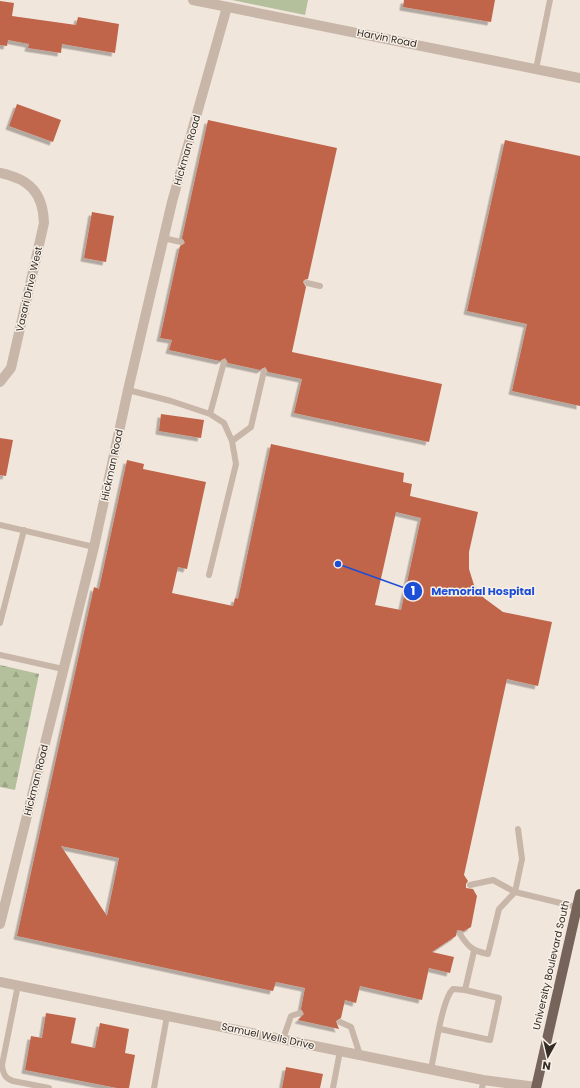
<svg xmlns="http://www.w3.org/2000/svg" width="580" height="1088" font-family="Poppins,sans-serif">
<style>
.green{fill:#b4bf9c}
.forest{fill:url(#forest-firs)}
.building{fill:#c0654a;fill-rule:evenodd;filter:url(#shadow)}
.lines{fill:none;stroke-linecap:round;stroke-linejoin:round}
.service{stroke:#c8b6a8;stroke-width:6}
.minor{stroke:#c8b6a8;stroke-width:10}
.primary{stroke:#76635a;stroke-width:10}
.labels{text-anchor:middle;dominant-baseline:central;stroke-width:3;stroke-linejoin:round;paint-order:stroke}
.street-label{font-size:10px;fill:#352c28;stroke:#f8f1e8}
.leader{fill:none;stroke:#1d4ed8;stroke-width:1.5}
.callout-dot{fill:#1d4ed8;stroke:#f8f1e8;stroke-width:1.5}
.mark-label{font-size:12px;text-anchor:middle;font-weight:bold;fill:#fff}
.callout-label{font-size:11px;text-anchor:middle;font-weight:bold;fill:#1d4ed8;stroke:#f8f1e8;stroke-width:3;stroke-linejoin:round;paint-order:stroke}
</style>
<defs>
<pattern id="forest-firs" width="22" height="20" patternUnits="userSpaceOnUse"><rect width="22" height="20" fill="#b4bf9c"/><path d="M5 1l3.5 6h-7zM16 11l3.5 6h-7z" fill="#9ba486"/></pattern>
<filter id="shadow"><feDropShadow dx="-3.5" dy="3.5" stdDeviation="0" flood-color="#0004"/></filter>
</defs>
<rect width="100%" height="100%" fill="#f1e6dc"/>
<path class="green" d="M 232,0 L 308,0 L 305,15 Z"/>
<path class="forest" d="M 0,665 L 39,674 L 15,790 L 0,787 Z"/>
<path class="building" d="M 404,0 L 495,0 L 491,22 L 403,7 Z
M 0,1 L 14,3 L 12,16 L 76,25 L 78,17 L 119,24 L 115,53 L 62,44 L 61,53 L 28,48 L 29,44 L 8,40 L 7,46 L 0,45 Z
M 17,104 L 61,120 L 53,142 L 9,126 Z
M 208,120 L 337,148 L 308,279 L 304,280 L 303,282 L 306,287 L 292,352 L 442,384 L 429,442 L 294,413 L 302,379 L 268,372 L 265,367 L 260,370 L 228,363 L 225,358 L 220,361 L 169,350 L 172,340 L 160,338 L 180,246 L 185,243 L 182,238 Z
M 505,140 L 580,156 L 580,406 L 512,391 L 527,324 L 467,311 Z
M 92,212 L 114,216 L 106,262 L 84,258 Z
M 161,414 L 204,420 L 201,438 L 159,431 Z
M 0,438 L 13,440 L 6,476 L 0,475 Z
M 271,444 L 404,473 L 403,482 L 412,484 L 410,496 L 478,512 L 469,552 L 469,569 L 474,585 L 484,598 L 503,612 L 552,622 L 538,686 L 507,679 L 464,875 L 468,881 L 466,884 L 466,888 L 473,889 L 477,896 L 471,927 L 464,931 L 457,930 L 456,936 L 432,952 L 454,957 L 450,973 L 429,968 L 422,1000 L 360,986 L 356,1003 L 345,1000 L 341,1018 L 336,1021 L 339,1029 L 298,1020 L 304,1014 L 301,1009 L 305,988 L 276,982 L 273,991 L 17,936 L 94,587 L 99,589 L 127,460 L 144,464 L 143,469 L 206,482 L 187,569 L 178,567 L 172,593 L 233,606 L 235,598 L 238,599 ZM 396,512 L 421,518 L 401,610 L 375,605 ZM 61,846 L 119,858 L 107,916 Z
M 46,1013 L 76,1018 L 71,1043 L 95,1048 L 100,1023 L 129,1029 L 125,1053 L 135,1055 L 129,1088 L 117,1088 L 25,1070 L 31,1036 L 42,1038 Z
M 286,1067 L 323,1074 L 320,1088 L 282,1088 Z"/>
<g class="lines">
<path class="service" d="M 536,69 L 550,0
M 163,238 L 181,242
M 307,283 L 320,286
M 128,390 L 171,401 L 210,414 L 224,423 L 232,441 L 236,464 L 209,575
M 210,414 L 224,362
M 232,441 L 251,427 L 264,371
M 0,525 L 94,547
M 0,623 L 24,530
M 0,655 L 63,669
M 470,885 L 493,880 L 515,892 L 577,907
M 460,934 C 468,947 473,951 488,954 L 499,909 L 515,892 L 522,859 L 518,829
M 18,985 L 2,1065 C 3,1073 5,1079 13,1081 L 49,1088
M 465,990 L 474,951
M 340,1022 L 351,1027 L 360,1055
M 283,1039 L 291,1016 L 300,1013
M 431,1069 C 435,1052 442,999 453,989 L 465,990 L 499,998 L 490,1040 L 440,1029
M 154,1088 L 167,1016
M 333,1088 L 340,1051
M 482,1088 L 484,1080"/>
<path class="minor" d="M 193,0 L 580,78
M 0,173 C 29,179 43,192 44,223 L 11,368 L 0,382
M 0,924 L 94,547 L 128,390 L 172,202 L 227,7
M 0,982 L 483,1080 L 536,1087"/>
<path class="primary" d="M 536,1088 L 580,894"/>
</g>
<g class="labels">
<g class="street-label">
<text transform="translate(387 38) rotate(11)">Harvin Road</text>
<text transform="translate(187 150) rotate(-74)">Hickman Road</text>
<text transform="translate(29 289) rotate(-77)">Vasari Drive West</text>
<text transform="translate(112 465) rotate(-78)">Hickman Road</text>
<text transform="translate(36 780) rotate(-76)">Hickman Road</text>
<text transform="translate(551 965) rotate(-77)">University Boulevard South</text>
<text transform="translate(268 1036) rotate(12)">Samuel Wells Drive</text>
</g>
</g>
<path class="leader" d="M338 564L413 591"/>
<g class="callout-dot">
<circle cx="338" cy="564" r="4"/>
<circle cx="413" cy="591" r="10"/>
</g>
<g class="mark-label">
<text x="413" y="595">1</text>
</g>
<g class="callout-label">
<text x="483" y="595">Memorial Hospital</text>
</g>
<g transform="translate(548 1056) rotate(188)" stroke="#f8f1e8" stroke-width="3" paint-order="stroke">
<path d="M0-3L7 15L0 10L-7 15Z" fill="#352c28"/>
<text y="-6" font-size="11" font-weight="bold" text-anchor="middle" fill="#352c28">N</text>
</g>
</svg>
